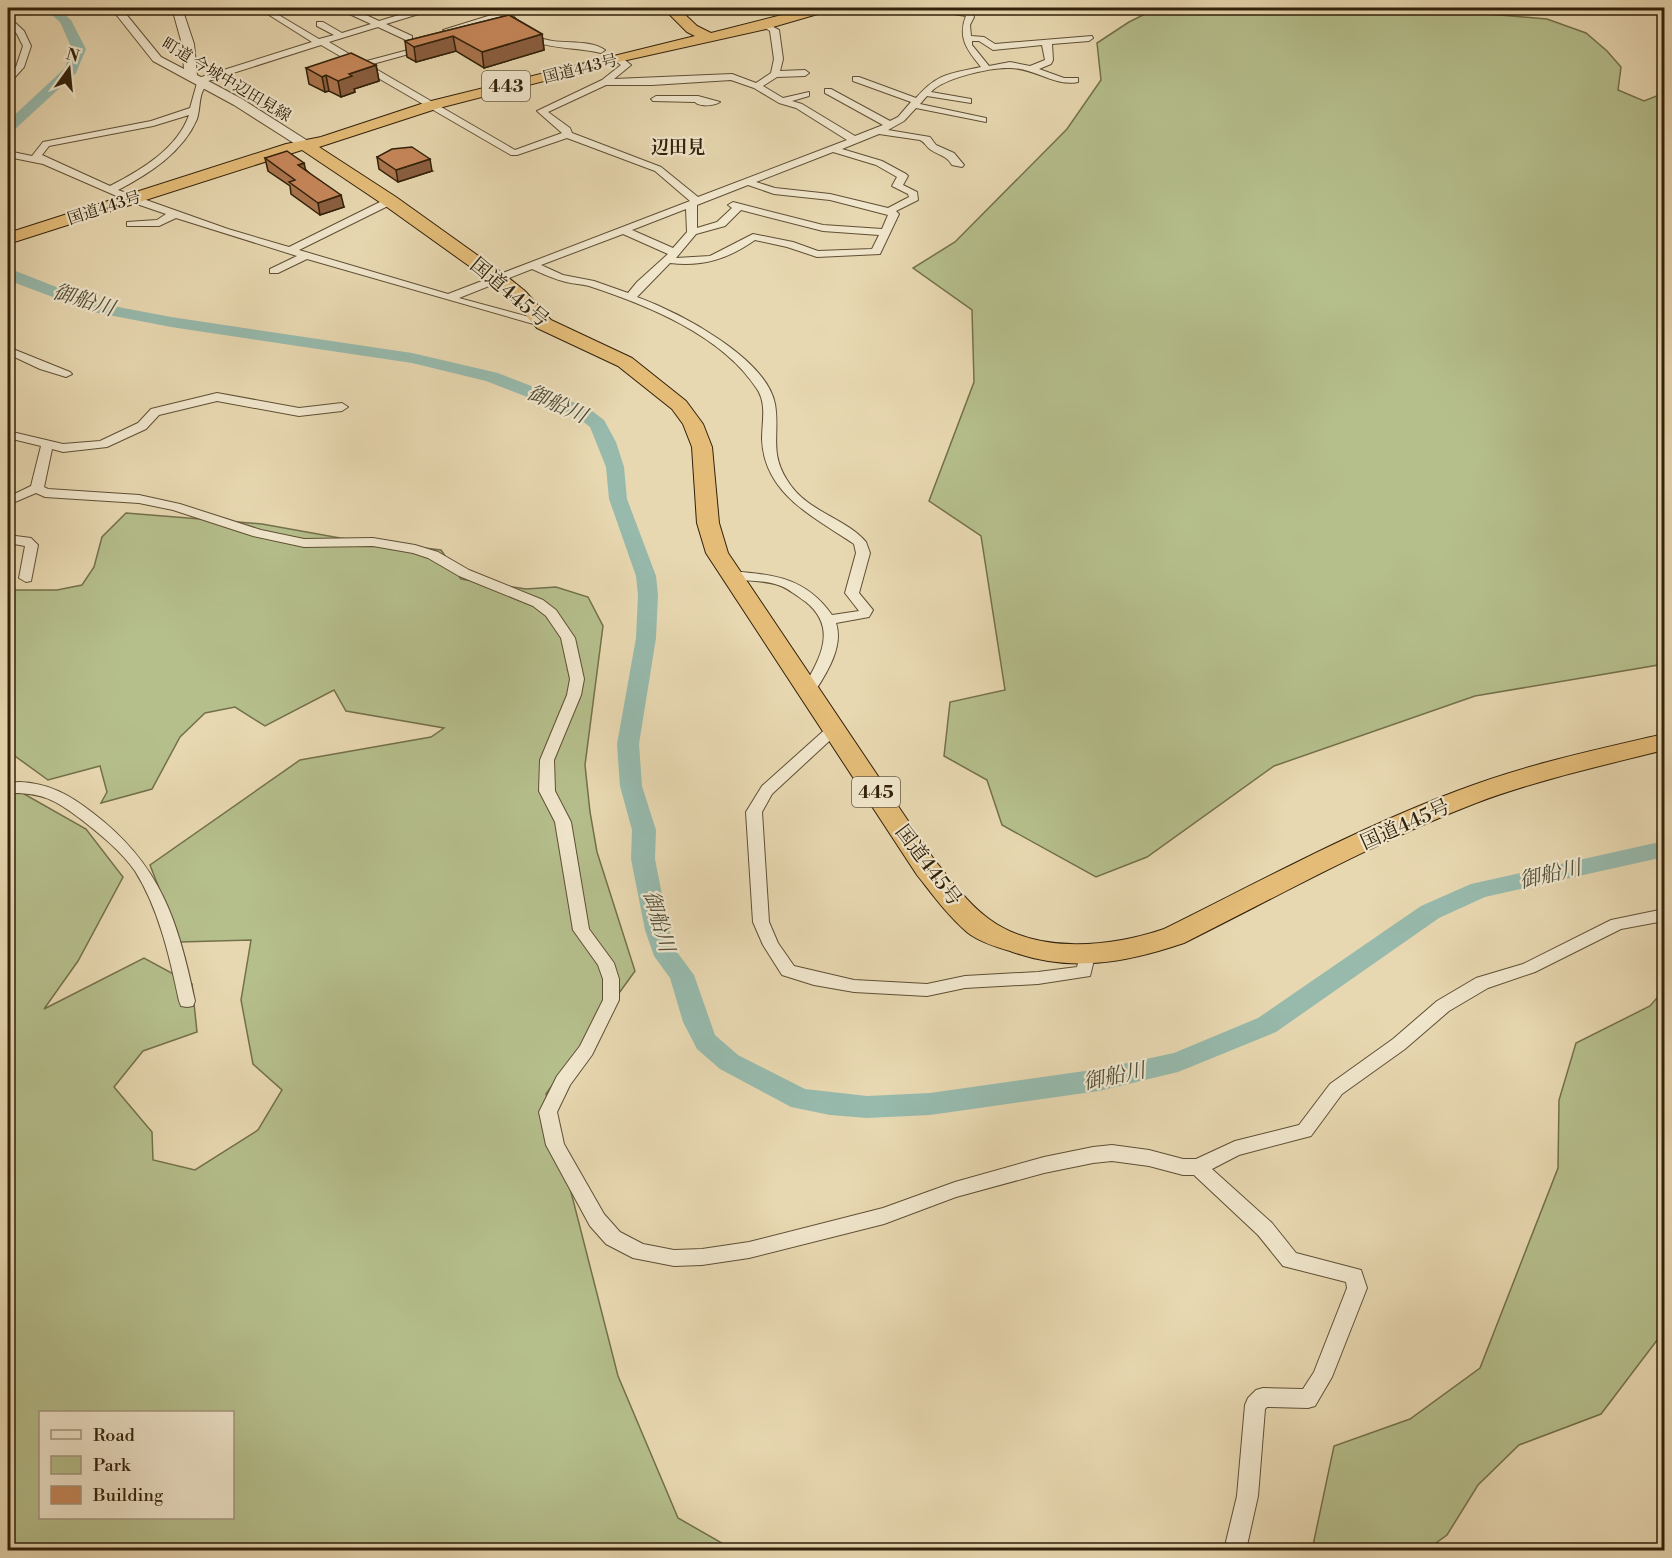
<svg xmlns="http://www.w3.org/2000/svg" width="1672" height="1558" font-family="'Libre Bodoni','Noto Serif JP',serif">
	<rect width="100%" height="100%" fill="#e8d8b1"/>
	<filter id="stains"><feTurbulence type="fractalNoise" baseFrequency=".00333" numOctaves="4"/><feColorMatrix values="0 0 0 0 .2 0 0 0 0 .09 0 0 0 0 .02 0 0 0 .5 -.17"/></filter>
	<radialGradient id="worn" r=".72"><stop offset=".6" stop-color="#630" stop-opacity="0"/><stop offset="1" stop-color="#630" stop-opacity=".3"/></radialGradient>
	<path fill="#b5bf8c" stroke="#73704b" stroke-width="1.5" fill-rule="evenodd" d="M1157,8H1417L1547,19L1586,33L1607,51L1621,67L1618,90L1644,101L1664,93V664L1475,696L1274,766L1147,857L1096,877L1002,825L987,780L944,756L950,702L1005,690L981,536L929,501L974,382L972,310L913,268L955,242L1067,129L1101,80L1097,43L1129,22Z
		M126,513L262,524L340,538L441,550L461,579L526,589L556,587L588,597L603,626L585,765L590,812L597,852L635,971L546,1094L618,1376L678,1518L734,1550H8V793L19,791L86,829L123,877L78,961L44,1009L144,958L192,984L197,1032L143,1051L114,1087L152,1132L153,1160L195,1170L258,1130L282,1090L253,1064L241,1000L251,940L180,942L150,865L300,760L431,737L444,728L346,711L334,690L265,726L235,707L205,713L180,737L152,789L101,803L107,792L100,766L48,780L8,751V590H57L82,585L94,567L102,537ZM40,1412H232V1518H40Z
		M1664,990V1331L1601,1414L1519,1445L1478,1485L1447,1535L1426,1550H1312L1334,1446L1410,1419L1480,1368L1558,1168L1559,1100L1576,1043L1650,1006Z"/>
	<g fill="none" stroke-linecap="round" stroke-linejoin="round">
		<path fill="#97baad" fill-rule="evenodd" d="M44,8H57L71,20L86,49L76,73L13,131L8,132V121L65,68L72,49L60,22Z
			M8,268L97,303L171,317L412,353L498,373L588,408L604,420L616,442L624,467L627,499L656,576L658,595L656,638L639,744L642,786L656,830L655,859L669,930L677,952L694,975L715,1035L738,1055L805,1089L867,1096L930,1093L1099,1069L1174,1053L1258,1018L1421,906L1471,884L1664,841V857L1485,897L1439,918L1276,1032L1178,1072L1099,1091L930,1115L867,1118L830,1115L791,1107L720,1069L697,1049L683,1022L670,978L654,956L645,930L631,859L632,830L620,786L617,744L636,638L638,595L636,576L609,499L606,467L590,427L576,416L486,381L412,363L171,327L93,312L10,281L8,280Z"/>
		<defs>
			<path id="minor" d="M258,8H267L319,39L334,35L317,26V22H323L342,33L371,24L345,12V8H351L379,21L422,8H433L432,10L386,24L412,36V40H406L378,27L329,42L363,62L427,45V49L369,65L515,150L562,133L537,111L602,80L621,65L614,60V56H620L631,65L614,79L732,74L756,83L771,73L774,59L770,31L760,25L764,22L779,30L783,59L780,71L805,70L809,73L805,76L777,77L763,86L783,98L809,92V96L792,101L802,104L855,136L883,125L825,93V89H831L890,121L898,117L911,102L853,81V77H859L916,98C938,73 949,74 981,67C968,51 957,38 966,16L930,10L929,8L964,11L963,8H971L974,17L970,25L971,36L984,37L995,44L1092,36L1093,38L1089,41L1052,44L1053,60L1051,64L1039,69L1064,78H1078V82C1054,87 1035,68 1010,68C992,67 943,78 931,92L971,99V103L927,96L920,104L986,118V122L916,108L904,121L888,130L930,137L936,145L954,153L964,165L962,167L952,165C946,155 940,156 931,150C926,147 925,142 920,140L879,134L842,149L882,161L906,174L908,176L903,185L917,192L918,200L896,211L899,214L880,254L817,257L787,247L755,240C728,259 703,267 670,263L637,297C678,312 766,357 775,404C780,433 769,452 787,480C806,512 846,518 866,542L870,553L859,593L873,610L869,617L836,623C844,647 826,674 814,693H804L802,690C819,660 839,629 806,602C797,596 788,588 778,585C763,580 746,581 731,579L724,575L731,571C774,575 805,577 832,615L859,611L845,593L856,553L854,544C814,517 764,494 762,439C762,422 767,404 757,389C722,335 647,305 589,286C581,284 574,284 566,282C554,279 543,274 532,269L459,298L548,322V326L544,327L307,259L278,273H270V269L297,256L176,218L159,226H127V222L157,220L166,214L128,201L43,164L8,157V151L32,156L43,142L151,121L190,108L197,83L193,81L195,79L312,42ZM972,41H979L993,50L1042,45L1045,60L1030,66L1010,62L989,66L972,45ZM321,45L511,155H517L567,138L655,171L690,201L448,294L299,250L394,203V199H386L289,247L228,229L118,190C149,174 183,152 197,119C201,107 198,92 208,84L205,82ZM731,80L754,88L779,103L796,108L847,140L698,197L661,167L572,133L570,128L548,112L606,85H652ZM189,115C177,149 141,170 110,186L42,155L49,146L153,126ZM833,152L876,165L897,177L892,186L908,194L909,197L888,208L830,194L775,188L756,182ZM748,185L774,194L830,200L888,215L882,229L823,225L733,202L728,205L732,208L717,222L697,228V205ZM686,209L687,232L673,248L632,230ZM741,210L823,231L879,235L872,249L818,251L793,242L753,234L710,256L676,258L696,234L725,226ZM623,234L668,254L637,282L628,293L594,281L563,275L541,265Z
				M497,8H505C515,16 522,29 536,36C557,47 586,37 605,50L601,53C561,44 533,54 505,17L447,33L443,30L501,12Z
				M614,8H675L676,9L672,12L620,13Z
				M8,16L24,31L31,46L24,67L8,85V77L16,67L23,46L17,34L8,24Z
				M656,96H698L720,102C714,106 699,107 695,102L653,101L651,99Z
				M8,347L70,372L72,374L66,377L40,369L8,354Z
				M217,393L299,408L342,403L348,407L342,411L299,416L217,401L159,415L146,429L107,447L63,452L52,449L44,487L48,489L139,495L180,504L261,530L304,539L373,538L415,545L438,552L469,570L543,600L556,610L575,638L584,679L581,695L554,760L555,791L571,822L589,929L614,963L619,979V1000L592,1055L570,1085L557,1112L564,1144L604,1214L620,1232L643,1244L674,1250L702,1249L749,1242L883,1208L955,1182L1044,1157L1093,1147L1112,1145L1149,1150L1183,1159H1196L1235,1141L1299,1125L1330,1084L1393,1039L1437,1001L1476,978L1523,964L1611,920L1664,909V921L1621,929L1535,972L1488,988L1449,1011L1405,1049L1342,1094L1311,1136L1239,1155L1212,1169L1272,1223L1296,1253L1361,1270L1367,1288L1332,1377L1315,1406L1308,1408L1267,1407L1265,1409L1258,1496L1246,1550H1224L1237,1496L1245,1405L1248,1398L1256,1390L1263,1388L1303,1389L1314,1372L1347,1288L1346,1282L1283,1266L1258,1235L1194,1175H1183L1149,1166L1112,1161L1093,1163L1044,1173L956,1197L884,1224L749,1258L702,1265L674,1266L633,1258L606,1244L590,1226L546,1145L539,1112L557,1076L580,1046L603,1000V979L598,965L573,930L555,822L539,791L540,760L567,695L570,679L561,638L546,616L533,606L459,576L428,558L413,553L373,546L304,547L253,536L173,510L139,503L45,497L36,493L8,505V497L31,486L41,446L8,438V431L63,444L100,441L138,423L151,409Z
				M8,535L31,538L38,545L31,581L26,582L19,578L25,546L8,543Z
				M834,724L841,729L839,732L772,794L762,812L769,922L778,943L794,966L854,980L927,984L965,976L1038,972L1077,967L1081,952L1087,950L1093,952L1095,956L1090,976L1038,984L965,988L927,996L854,992L814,985L782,975L763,945L753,922L746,812L762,786L829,726Z
				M19,782C49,783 70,795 93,813C161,865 178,921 195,1001L193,1006L187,1007L181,1006L179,1001C170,958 159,909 135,871C121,851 101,835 82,820C56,800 42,792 8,793V783Z"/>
			<path id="tertiary" d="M111,8H121L161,57L184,69L182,44L172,8H182L194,44L197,75L242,99L308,141L310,144L308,147H300L234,105L153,61Z"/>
			<path id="trunk" d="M663,8H678L697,26L711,33L809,8H830L828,11L766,29L618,62L439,108L319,147L396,197L505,275L525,291L551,320L632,358L686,401L703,424L712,447L719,523L728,553L935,861C952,881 968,904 989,919C1038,955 1111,947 1164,929C1261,881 1356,829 1457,791C1524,765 1595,750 1664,734V750C1601,766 1537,780 1476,803C1375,842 1280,895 1184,943C1125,963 1070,973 1010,951C996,947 980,942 968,933C948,916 933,895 917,875L706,553L697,523L692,447L683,424L672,409L618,366L537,328L511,299L493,283L384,205L302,150L8,244V233L286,144L321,137L427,102L695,36L687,32Z"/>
		</defs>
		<use href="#minor" stroke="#5f4f34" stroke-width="2"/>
		<use href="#tertiary" stroke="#5f4f34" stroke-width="2"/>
		<use href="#trunk" stroke="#31210a" stroke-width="2"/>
		<use href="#minor" fill="#f0e6cc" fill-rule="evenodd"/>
		<use href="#tertiary" fill="#f0e6cc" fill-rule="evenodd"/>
		<use href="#trunk" fill="#e4bc78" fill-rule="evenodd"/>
	</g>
	<path fill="#ab754e" stroke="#31210a" stroke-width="1.5" d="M509,15L542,34L544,50L484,68L456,51L416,62L407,57L405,41Z
		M376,65L379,81L354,89L355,92L341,97L329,91L325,92L309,84L306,68Z
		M377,157L432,171L398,182L379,169Z
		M265,158L306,170L344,207L320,215L291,194L290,186L268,171Z"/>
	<path fill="#8b5f40" stroke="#31210a" stroke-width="1.5" d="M542,34L544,50L484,68L482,52Z
		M453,36L456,51L416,62L414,47Z
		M376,65L379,81L354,89L355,92L341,97L338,81L349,74Z
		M326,75L329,91L325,92L322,77Z
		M430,159L432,171L398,182L396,170Z
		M304,163L307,176L298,165Z
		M341,195L344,207L320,215L318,203Z"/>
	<path fill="#c7885b" stroke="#31210a" stroke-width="1.5" d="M509,15L542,34L482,52L453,36L414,47L405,41Z
		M351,53L376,65L349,74L352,76L338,81L326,75L322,77L306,68Z
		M412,147L430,159L396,170L377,157L392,149Z
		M287,151L304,163L298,165L341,195L318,203L289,182L295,180L265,158Z"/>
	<g text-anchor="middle" stroke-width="4.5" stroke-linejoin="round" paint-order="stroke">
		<g font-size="16" fill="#31210a" stroke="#f0e6cc">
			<text transform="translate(580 68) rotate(-14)" y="6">国道443号</text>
			<text transform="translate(227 79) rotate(31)" y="6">町道 今城中辺田見線</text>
			<text transform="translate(104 207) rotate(-18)" y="6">国道443号</text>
		</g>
		<g fill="#f0e6cc" stroke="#6a5c44" stroke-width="1.5">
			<rect x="482" y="71" width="48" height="30" rx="4.5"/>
			<rect x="852" y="777" width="48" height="30" rx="4.5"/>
		</g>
		<g font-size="18" font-weight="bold" fill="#31210a">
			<text x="506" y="92">443</text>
			<text x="876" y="798">445</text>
		</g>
		<g font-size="18" font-weight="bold" fill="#31210a" stroke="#f0e6cc">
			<text x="678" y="153">辺田見</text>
		</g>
		<g font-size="20" fill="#31210a" stroke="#f0e6cc">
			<text transform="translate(510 292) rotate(40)" y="7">国道445号</text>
			<text transform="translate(1405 824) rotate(-24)" y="7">国道445号</text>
			<text transform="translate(929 865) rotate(53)" y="7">国道445号</text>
		</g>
		<g font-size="21" font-style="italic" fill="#504f3b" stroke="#f0e6cc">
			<text transform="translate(84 300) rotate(17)" y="7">御船川</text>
			<text transform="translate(557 404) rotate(24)" y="7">御船川</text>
			<text transform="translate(1550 874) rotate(-13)" y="7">御船川</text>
			<text transform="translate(659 921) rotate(74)" y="7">御船川</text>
			<text transform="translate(1114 1076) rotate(-12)" y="7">御船川</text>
		</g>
	</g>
	<rect width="1672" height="1558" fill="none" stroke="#e8d8b1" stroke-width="30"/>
	<rect x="9" y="9" width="1654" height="1540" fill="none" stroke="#31210a" stroke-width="3"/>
	<rect x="15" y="15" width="1642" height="1528" fill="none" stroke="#31210a" stroke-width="1.5"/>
	<rect x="39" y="1411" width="195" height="108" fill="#f0e6cc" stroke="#a4977e" stroke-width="1.5"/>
	<rect x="51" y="1430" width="30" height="9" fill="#f0e6cc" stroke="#a4977e" stroke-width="1.5"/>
	<text x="93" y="1441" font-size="18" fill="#31210a">Road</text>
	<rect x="51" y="1456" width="30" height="18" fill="#b5bf8c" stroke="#a4977e" stroke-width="1.5"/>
	<text x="93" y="1471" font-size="18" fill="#31210a">Park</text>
	<rect x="51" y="1486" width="30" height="18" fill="#c7885b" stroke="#a4977e" stroke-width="1.5"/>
	<text x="93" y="1501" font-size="18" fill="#31210a">Building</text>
	<g transform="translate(69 69) rotate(15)" stroke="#f0e6cc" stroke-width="4.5" paint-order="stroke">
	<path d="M0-4.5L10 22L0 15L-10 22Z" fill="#31210a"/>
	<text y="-9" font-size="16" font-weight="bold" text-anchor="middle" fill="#31210a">N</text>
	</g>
	<rect width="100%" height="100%" filter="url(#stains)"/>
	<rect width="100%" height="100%" fill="url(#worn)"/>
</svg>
